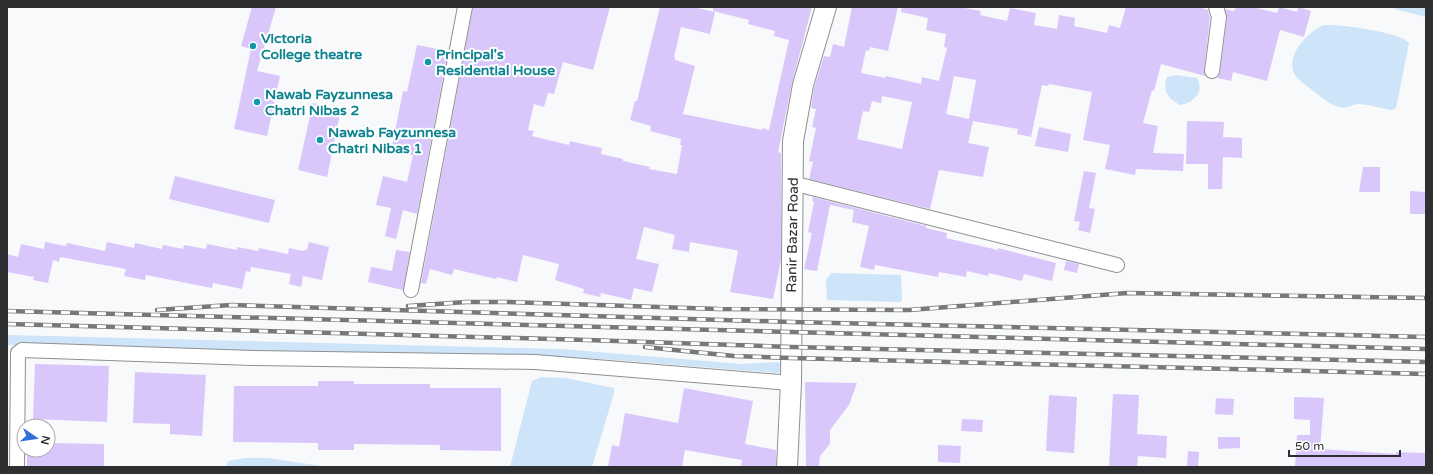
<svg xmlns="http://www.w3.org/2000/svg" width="1433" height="474" font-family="'Varela Round',sans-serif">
	<rect width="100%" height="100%" fill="#f7f9fb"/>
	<path fill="#cee4f9" d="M1393,7H1426V17L1395,9Z
		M1324,25C1339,24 1401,32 1409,43L1396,108L1391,110C1381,108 1367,104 1357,104C1351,105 1347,109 1340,107C1330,105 1324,99 1316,93C1309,87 1298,81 1294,73C1286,54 1309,31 1324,25Z
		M1176,75L1197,78C1205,92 1193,103 1180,105C1168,99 1162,91 1167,77Z
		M831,273L901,275L902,299L901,302L827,300L826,280Z
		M7,335L562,349L742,364L778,362L781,364V372L777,373L603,359L7,345Z
		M541,377L565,378L614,388V393L592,467H510L532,381Z
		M245,458H268L328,467H226L228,461Z"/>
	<path fill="#d9c7fc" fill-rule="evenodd" d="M252,7H276L257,71L280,76L267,136L234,129L251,49L241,46Z
		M473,7H610L593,70L563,62L554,94L548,93L544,107L534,104L528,130L534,131L532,136L569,145L570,141L592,146L602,148L601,154L623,159V161L650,167L649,169L677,174L682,145H680L681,139L650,131L651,126L630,120L635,101H637L660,7H693L715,12L710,34L681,27L674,57H675V60L695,66L683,114L762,130V128L769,130L789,40L774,36L775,31L748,24L749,20L713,11V7H812L792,83L778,152L781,153V260L773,299L730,292L738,251L735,250L690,242L689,252L672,249L675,235L644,227L636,259L659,264L652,292L634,288L631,300L601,293L600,297L583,293L584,289L555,280L559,264L523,255L517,282L497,277L496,279L454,269L452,275L430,269L426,284L421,283Z
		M852,7H898L888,51L870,47L869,51L866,50L861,73L885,78L886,76L921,84L922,77L939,81L947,48L944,47L946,34L926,30L928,18L901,12L902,7H959L981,11L980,15L1007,21L1010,8L1036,13L1034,25L1057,29L1059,15L1075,18L1074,26L1107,33L1109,25L1120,28L1126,7H1199L1208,10L1210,18L1204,70L1205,76L1161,64L1154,91L1152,90L1143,123L1158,126L1153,153L1184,154L1183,171L1136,169L1135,175L1105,169L1110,145L1083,140L1092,92L1049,84L1048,86L1042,85L1031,137L1017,134L1018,129L973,121L968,143L989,147L983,177L939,170L930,209L809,179L813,162L809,161L816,128L812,127L816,109L811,108L814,88L824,56L830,57L833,44L844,47ZM954,76L976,80L969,119L946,114ZM882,96L912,102L902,149L857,139L863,111L869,112L872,101L881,103Z
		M1236,7H1252L1277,13L1279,7L1297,12L1298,7L1311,11L1304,37L1280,30L1267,81L1233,72L1231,81L1217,78L1220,72L1227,18L1225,9L1233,11L1235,10Z
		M417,45L448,51L417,214L403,210L396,239L385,236L391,208L376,205L383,176L407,182L413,155L391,151L403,91L407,92Z
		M313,103L341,109L327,177L298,170Z
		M1187,121L1224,122L1223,137L1242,138V158L1223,157L1222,189H1208V164H1186Z
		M1039,127L1071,134L1068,152L1035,146Z
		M1363,167H1380V192H1359Z
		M1084,171L1096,173L1089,208L1095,209L1090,233L1078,230L1080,222L1074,221Z
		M175,176L275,200L269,223L169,199Z
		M1410,191L1426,192V214H1410Z
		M813,197L926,226V228L947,233L946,238L998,250V248L1056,263L1052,281L1024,274L1022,281L989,273L988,276L967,271L966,277L939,272L938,277L875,265L874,270L860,267L869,226L852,222L854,210L830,205L817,271L804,269L812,233L808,232L814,202L812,201Z
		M45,242L66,246L67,243L105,251L107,242L134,248L135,243L162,249L163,245L183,249L184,245L206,249L207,244L237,250V247L258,251L259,248L288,254L289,248L303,251L304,250H307L309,242L329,247L322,280L303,276L301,287L289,284L291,274L263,269L251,267L250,272L246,271L242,289L213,283L212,288L146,275L145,280L124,276L126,269L60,257L59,262L53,260L48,283L33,280L34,277L7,272V254L18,257L21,244L44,249Z
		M396,250L410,252L403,290L368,282L371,267L392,271Z
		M1066,261L1079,264L1077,273L1064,270Z
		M35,364L109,366L107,422L33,419Z
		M135,372L206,375L202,436L170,434V424L133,423Z
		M318,381H354V384H430V388H501V451L440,450V445L354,444V450H318V443L233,442L234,386H318Z
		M805,382L857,383L849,405L830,430V444L820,456L819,467H806Z
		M684,388L753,401L745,444L776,450V467H741L742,460L685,450L682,467H608L612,445L619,447L625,413L678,423Z
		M1113,394L1139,395L1137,434L1167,436L1166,458L1138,456L1137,467H1109Z
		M1049,395L1077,397L1074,453L1046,451Z
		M1294,397L1324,398L1320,449L1396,454V452L1426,453V467H1295L1297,435H1310V420L1294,419Z
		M1216,398L1234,399L1233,415L1215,414Z
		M962,419L983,420L982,432L961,431Z
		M1218,437H1240V448L1218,449Z
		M48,443L104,444V467H27V450H48Z
		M938,445L961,446L960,463L938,462Z
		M1188,451L1199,452L1198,467H1187Z"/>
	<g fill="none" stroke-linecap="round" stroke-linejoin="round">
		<defs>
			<path id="minor" d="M1212,71L1219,17L1216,7
				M792,183L1117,265
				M411,290L465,7
				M17,467L18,353L22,350L253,358L535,362L791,383"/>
			<path id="secondary" d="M787,467L791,383L793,141L803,85L826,7"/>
		</defs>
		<use href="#minor" stroke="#8f9092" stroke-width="16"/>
		<use href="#secondary" stroke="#8f9092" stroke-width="22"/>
		<use href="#minor" stroke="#fff" stroke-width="14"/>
		<use href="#secondary" stroke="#fff" stroke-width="20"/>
		<defs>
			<path id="rail" d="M408,306L466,302H507L718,309L909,310L1127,293L1426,298
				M157,310L231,305L791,322L1426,337
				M7,311L1426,349
				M7,324L587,340L791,347L1426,362
				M645,347L734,356L791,358L1426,374"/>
		</defs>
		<use href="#rail" stroke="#767879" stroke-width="4.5"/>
		<use href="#rail" stroke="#fff" stroke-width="3" stroke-dasharray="9" stroke-linecap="butt"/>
	</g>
	<g fill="#0f9aa8" stroke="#fff" stroke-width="1.5">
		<circle cx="253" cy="46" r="4"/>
		<circle cx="428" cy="62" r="4"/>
		<circle cx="257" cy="102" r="4"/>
		<circle cx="320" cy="140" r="4"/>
	</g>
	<g text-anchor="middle" stroke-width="4" stroke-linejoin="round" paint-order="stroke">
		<g font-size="14" font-weight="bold" fill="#0d838f" stroke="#fff" text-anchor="start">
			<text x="261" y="43">Victoria<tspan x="261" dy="16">College theatre</tspan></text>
			<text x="436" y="59">Principal's<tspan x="436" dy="16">Residential House</tspan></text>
			<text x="265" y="99">Nawab Fayzunnesa<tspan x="265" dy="16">Chatri Nibas 2</tspan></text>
			<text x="328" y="137">Nawab Fayzunnesa<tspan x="328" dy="16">Chatri Nibas 1</tspan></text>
		</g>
		<g font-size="14" fill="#2e2f30" stroke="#fff">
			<text transform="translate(792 235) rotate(-89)" y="5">Ranir Bazar Road</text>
		</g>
	</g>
	<rect width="1433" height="474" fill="none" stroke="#2e2f30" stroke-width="16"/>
	<g transform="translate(36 438) rotate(103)"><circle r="19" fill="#ffffff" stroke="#abacac"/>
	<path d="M0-3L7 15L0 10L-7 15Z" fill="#326edc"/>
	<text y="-6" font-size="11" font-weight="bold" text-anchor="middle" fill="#2e2f30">N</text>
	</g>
	<path d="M1289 450v6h111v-6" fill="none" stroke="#2e2f30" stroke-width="2"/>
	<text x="1295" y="450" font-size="12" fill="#2e2f30" stroke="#ffffff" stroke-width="3" paint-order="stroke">50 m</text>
</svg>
